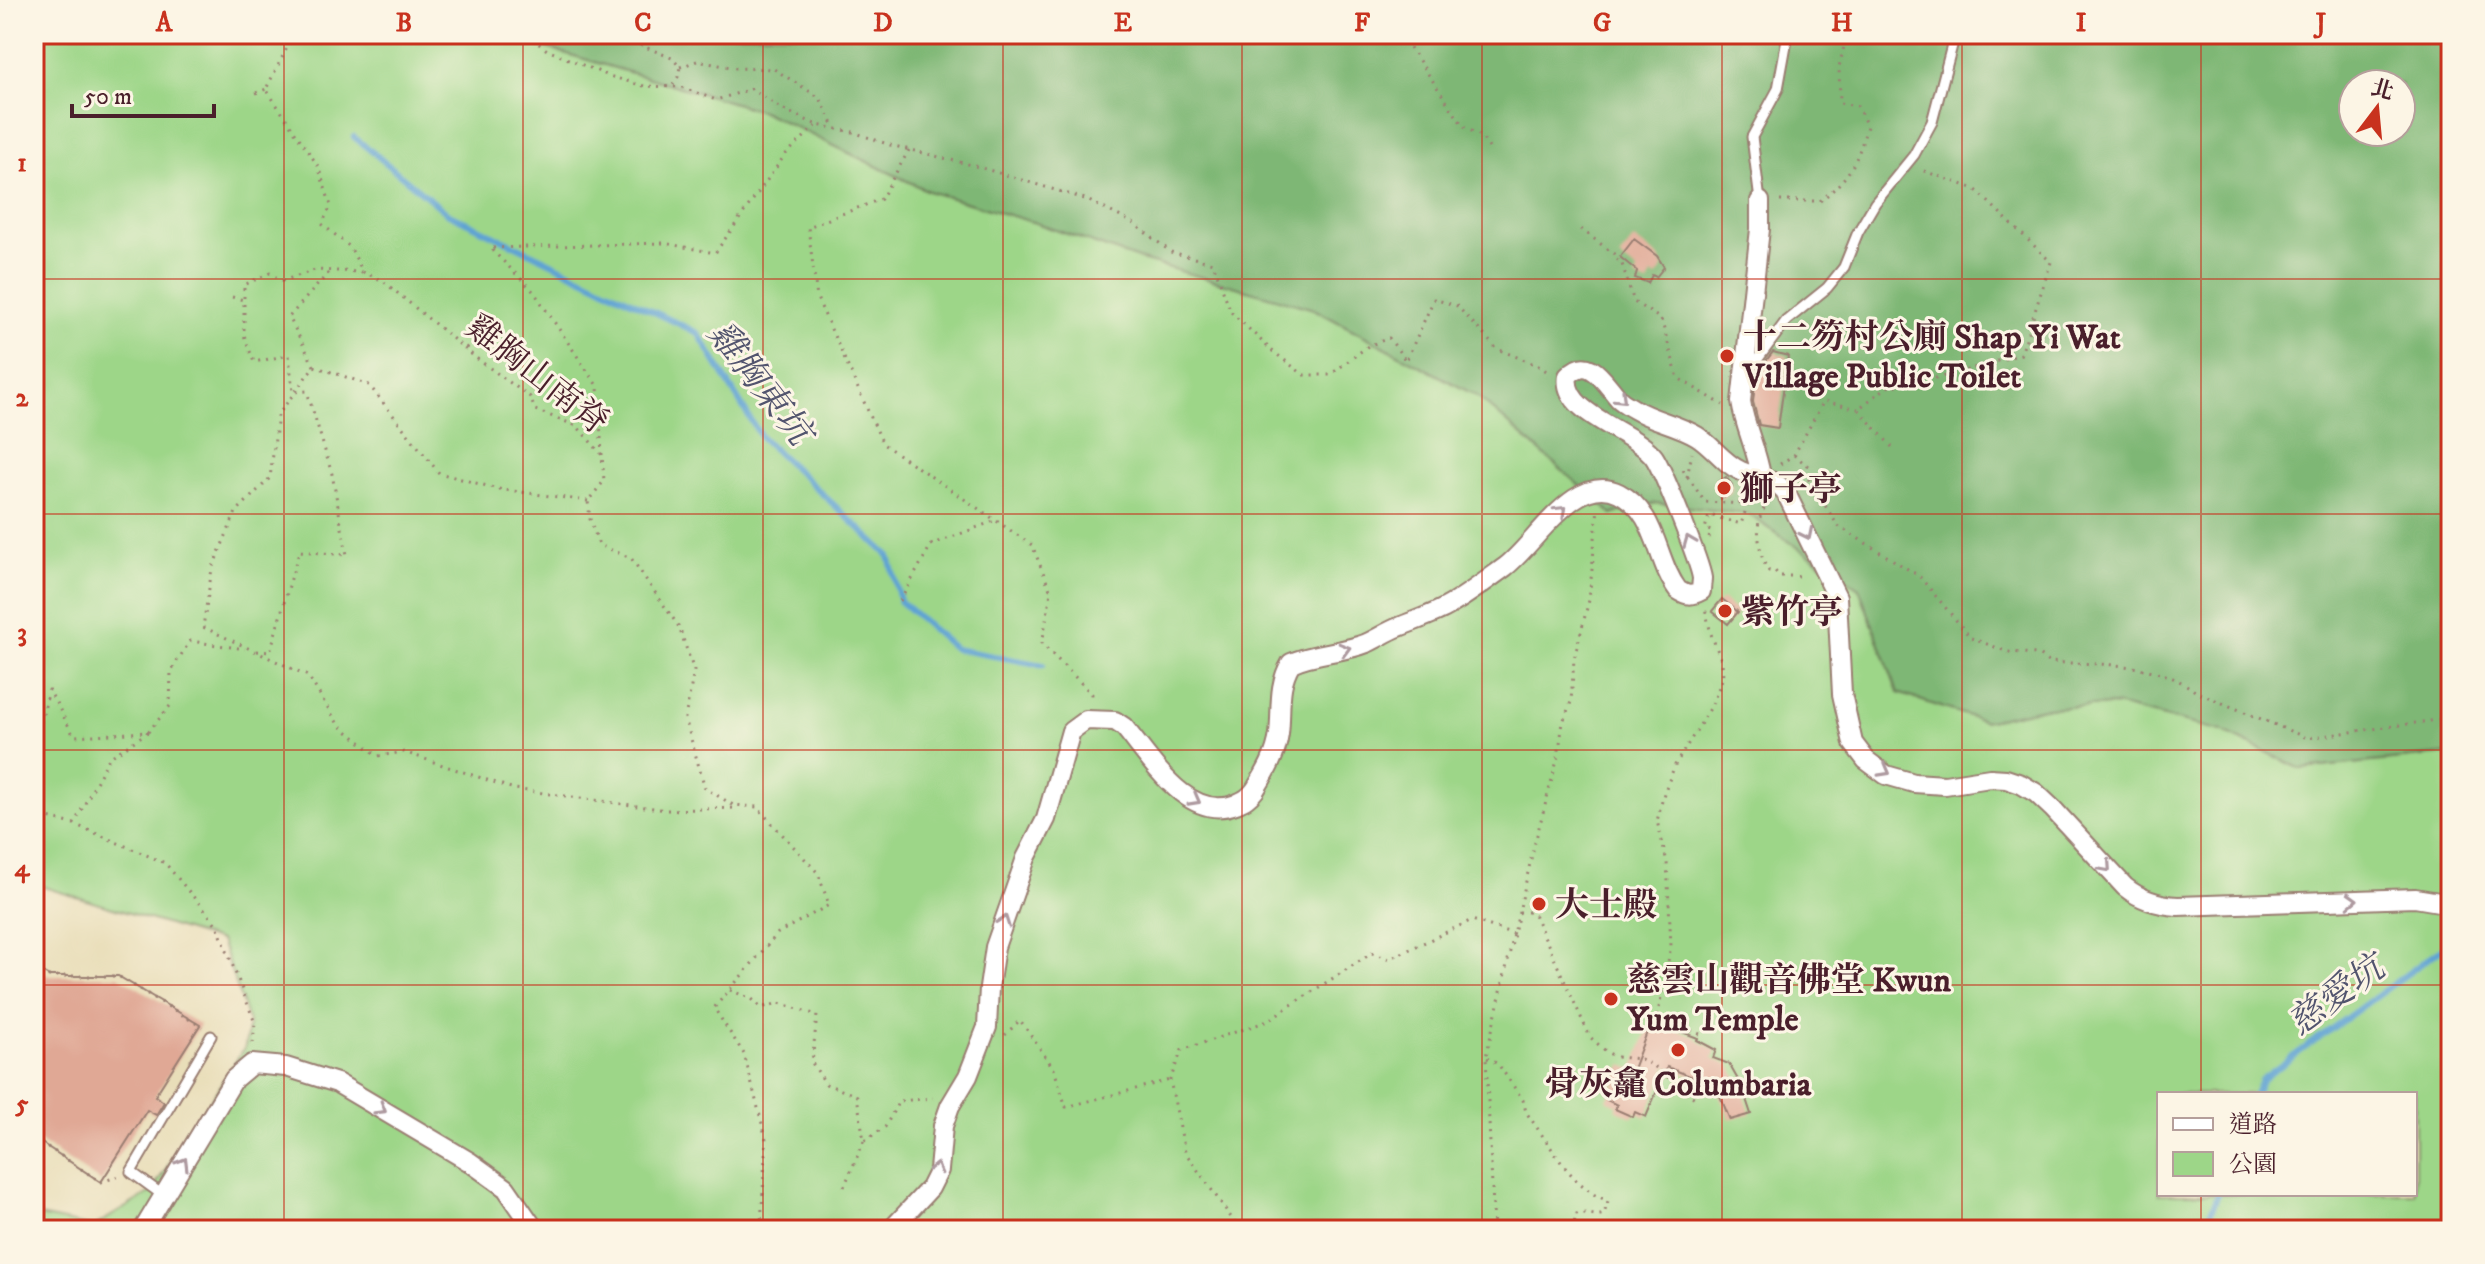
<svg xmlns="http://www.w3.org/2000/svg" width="2485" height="1264" font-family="'IM FELL DW Pica','Noto Serif TC',serif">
	<rect width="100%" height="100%" fill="#fcf5e5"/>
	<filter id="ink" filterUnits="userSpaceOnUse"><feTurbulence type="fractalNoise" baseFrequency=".0125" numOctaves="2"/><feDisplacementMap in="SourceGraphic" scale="16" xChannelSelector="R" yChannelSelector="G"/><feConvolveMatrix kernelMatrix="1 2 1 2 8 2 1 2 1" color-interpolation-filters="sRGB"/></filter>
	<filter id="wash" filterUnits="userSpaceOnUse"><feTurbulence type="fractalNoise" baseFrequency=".006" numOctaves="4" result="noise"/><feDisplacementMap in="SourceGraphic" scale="32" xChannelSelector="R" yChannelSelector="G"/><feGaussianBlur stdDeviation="1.8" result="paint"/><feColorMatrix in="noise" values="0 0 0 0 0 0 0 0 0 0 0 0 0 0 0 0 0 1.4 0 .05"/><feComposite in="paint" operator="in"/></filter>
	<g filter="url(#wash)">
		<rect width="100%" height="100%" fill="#e9deb9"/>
		<path fill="#9dd688" stroke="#747a5a" stroke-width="2" fill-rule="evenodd" d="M34,34H499L762,111L928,191L1036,223L1138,259L1314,309L1477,396L1612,514L1656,503L1748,514L1859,588L1898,693L1984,721L2043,708L2116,705L2222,731L2301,769L2451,754V1230H1339L1328,1225L1276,1230H34V1215L93,1227L151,1192L245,1047L249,1023L221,941L34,884ZM2159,1094H2415V1194H2159Z"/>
		<path fill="#7eb774" stroke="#646b50" stroke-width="2" fill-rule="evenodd" d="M499,34H2451V754L2301,769L2222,731L2116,705L2043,708L1984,721L1898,693L1859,588L1748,514L1656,503L1612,514L1477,396L1314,309L1138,259L1036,223L928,191L762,111ZM2353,84H2401V132H2353Z"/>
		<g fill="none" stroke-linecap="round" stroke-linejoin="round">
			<path stroke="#5ea3d3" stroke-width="6" d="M354,137L447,213L698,333L761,437L889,556L900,601L955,649L1043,665
				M2255,1094L2261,1080L2451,942
				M2204,1230L2218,1194"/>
		</g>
		<g id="blocks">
			<path fill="#e0a895" d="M1634,239L1657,256L1664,267L1656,277L1652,275L1648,283L1635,278L1637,271L1620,257Z
				M1773,352L1788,356L1778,428L1759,425L1753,402L1756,374Z
				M1726,477L1732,485L1731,492L1721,499L1716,488L1717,483Z
				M1722,599L1738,612L1728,624L1712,611Z
				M34,968L49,976H118L200,1025L155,1096L164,1102L156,1115L147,1110L101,1182L34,1138Z
				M1649,1027L1667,1031L1669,1027L1698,1038L1697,1040L1716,1050L1713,1058L1729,1064L1742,1087L1751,1114L1730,1120L1716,1086L1667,1067L1646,1117L1635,1112L1633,1117L1615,1109L1617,1105L1607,1100L1622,1065L1633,1069Z"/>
		</g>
	</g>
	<g filter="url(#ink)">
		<use href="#blocks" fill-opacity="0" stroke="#9a7e72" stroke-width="2"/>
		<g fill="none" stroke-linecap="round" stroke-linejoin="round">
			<defs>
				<path id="service" d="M1760,201L1752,137L1778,89L1788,34
					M1749,371L1786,321L1827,288L1844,267L1858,232L1875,203L1914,155L1932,122L1955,34
					M164,1196L131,1172L211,1036"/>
				<path id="minor" d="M1760,201V229L1741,402C1745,428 1757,450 1761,476
					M143,1230L234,1079L252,1064L286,1067L337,1083L470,1162L506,1188L535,1230
					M891,1230L930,1188L939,1170L943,1126L950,1106L968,1076L987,1027L989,988L995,947L1026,858L1046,819L1071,731L1086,720L1115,721L1124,727C1151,759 1188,823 1236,804C1245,800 1249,798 1255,790C1266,772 1276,756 1279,734C1282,709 1277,686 1291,663C1315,652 1342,653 1367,643C1378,638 1388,631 1399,627C1416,620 1435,614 1450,605C1469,594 1487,580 1505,567C1536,544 1575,471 1619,493C1658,513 1655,560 1678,590C1687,596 1692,596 1701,591C1701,586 1702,582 1702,578C1700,563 1663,470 1654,457C1635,431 1561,414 1568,376C1590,352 1605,384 1619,399C1623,403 1629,406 1634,409C1654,421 1677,424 1697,436C1713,446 1723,463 1741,471C1757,478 1772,477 1785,491L1837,597L1842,694L1853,743L1866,760L1886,775L1914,783L1945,785L1990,778L2006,779L2021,784L2036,793L2053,809L2125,887C2141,900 2158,905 2178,906L2415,898L2451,904"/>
			</defs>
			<use href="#service" stroke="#9a7e72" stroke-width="13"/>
			<use href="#minor" stroke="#9a7e72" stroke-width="22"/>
			<path stroke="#9a7e72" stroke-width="3" stroke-dasharray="2 6" stroke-linecap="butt" d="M289,34L290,42L266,89L318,166L331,206L322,224L350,247L363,272L383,281L476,358L530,397L535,410L577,426L602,455L604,481L588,501L590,519L599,545L631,558L679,627L694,671L685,718L705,788L733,805L757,807L818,873L829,905L778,933L714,1008L744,1054L766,1139L761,1225L756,1230
				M526,34L547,50L609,76L644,86L681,87L716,100L751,89L782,109L817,125L853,132L890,145L972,165L1085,199L1133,223L1171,252L1213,263L1231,312L1271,350L1304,375H1330L1368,346L1389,338L1406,361L1434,299L1457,306L1497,349L1537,365L1551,374
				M602,34L616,35L672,58L680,67L678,77L671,87
				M1401,34L1464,127L1481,136L1489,148
				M680,67L697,61L736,68L774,69L820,98L835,128
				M256,93L266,89
				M909,150L881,199L808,227L817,298L883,444L1032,545L1051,592L1042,644L1092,694L1091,701
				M1780,201H1820C1850,177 1857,163 1867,126L1857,106L1840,103L1839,67L1847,34
				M1581,229L1614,254V258L1622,264L1634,302L1661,319L1678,378L1723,405
				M232,297L244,300
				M466,348L494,320
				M314,366L289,317L330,271
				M1892,447L1858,409L1887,387L1946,376L2021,354L2051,262L1975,189L1921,170
				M602,455L598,387L534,292L490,248L664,243L715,253L785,155L817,125
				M1794,455L1807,465L1804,472L1838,526L1919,576L1971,638L2008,652L2037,654L2048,662C2096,665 2157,660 2196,692L2307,738L2451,718
				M1780,464L1794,455L1824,401L1858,409
				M1683,470L1705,502L1746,504
				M1687,477L1692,453
				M588,501L498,489L439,473L369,385L314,366L278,415L270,478L236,512L212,569L203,627L308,676L338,724L378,756L404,752L514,789L667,810L737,808
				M1767,501C1765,507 1761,514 1759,520C1757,533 1760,561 1769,571H1775L1779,576H1799L1803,572
				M1709,538L1711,531L1705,529L1709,515L1741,524L1751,495
				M900,601L931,545L994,521
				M257,651L270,652L299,551L347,555L332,474L307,391L293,392L289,355L254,362L244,335V285L270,273L282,281L315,270L362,272
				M148,732L170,706L171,671L190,641L245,649
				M34,815L74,824L165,863L217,925L255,1023L253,1044
				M45,817L35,746L49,690L74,736L148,732L109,758L74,824
				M1519,912H1530L1535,916L1590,1037L1608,1053L1617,1057L1641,1059L1662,1071L1677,1087L1695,1098
				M34,968L49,976H118L202,1027
				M730,990L752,999L761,1008L779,1003L817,1015L812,1063L826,1084L857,1096L864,1141L885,1127L899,1101L933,1098
				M1700,1034L1657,1018L1671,946L1667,862L1657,821L1664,793L1675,765L1711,707L1723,677L1722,662L1711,634L1705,608
				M1005,1035L1020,1020L1054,1069L1066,1107L1170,1080
				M1487,1058L1498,1064L1523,1100L1526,1112L1563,1165L1577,1181L1595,1195L1608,1201L1604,1214C1593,1218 1583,1209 1575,1215L1574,1230
				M34,1138L101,1182L120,1176
				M844,1187L864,1141
				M1240,1230L1185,1152L1170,1080L1182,1050L1265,1022L1372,953L1389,959L1472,920L1514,934
				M1494,1230L1486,1057L1534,846L1558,757L1563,722L1571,702L1574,659L1589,600L1598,508"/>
			<use href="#service" stroke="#fff" stroke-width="9"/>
			<use href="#minor" stroke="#fff" stroke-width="18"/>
		</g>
		<defs><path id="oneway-chevron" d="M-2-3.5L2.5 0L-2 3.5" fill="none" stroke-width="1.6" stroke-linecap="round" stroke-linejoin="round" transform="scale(2)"/></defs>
		<g stroke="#ae9aa0">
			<use href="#oneway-chevron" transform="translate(1621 398) rotate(44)"/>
			<use href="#oneway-chevron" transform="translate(1561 511) rotate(-44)"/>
			<use href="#oneway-chevron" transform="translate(1807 534) rotate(64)"/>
			<use href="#oneway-chevron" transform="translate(1689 541) rotate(-112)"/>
			<use href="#oneway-chevron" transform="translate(1345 649) rotate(-16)"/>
			<use href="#oneway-chevron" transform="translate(1885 771) rotate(29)"/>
			<use href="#oneway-chevron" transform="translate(1195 800) rotate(29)"/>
			<use href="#oneway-chevron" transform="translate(2106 867) rotate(48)"/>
			<use href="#oneway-chevron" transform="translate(2352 900) rotate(-2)"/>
			<use href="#oneway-chevron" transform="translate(1004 921) rotate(-70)"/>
			<use href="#oneway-chevron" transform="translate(381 1109) rotate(31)"/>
			<use href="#oneway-chevron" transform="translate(183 1163) rotate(-59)"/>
			<use href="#oneway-chevron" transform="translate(936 1168) rotate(-76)"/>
		</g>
	</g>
	<path fill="none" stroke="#c8321e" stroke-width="2" stroke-opacity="0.55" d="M284,34V1230M523,34V1230M763,34V1230M1003,34V1230M1242,34V1230M1482,34V1230M1722,34V1230M1962,34V1230M2201,34V1094M34,279H2451M34,514H2451M34,750H2451M34,985H2451M2201,1194V1230"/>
	<g fill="#c8321e" stroke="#fcf5e5" stroke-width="3">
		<circle cx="1727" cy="356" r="8"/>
		<circle cx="1724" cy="488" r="8"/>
		<circle cx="1725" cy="611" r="8"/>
		<circle cx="1539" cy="904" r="8"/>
		<circle cx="1611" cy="999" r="8"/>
		<circle cx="1678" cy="1050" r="8"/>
	</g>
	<g text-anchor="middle" stroke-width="6" stroke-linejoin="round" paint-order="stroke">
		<g font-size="34" font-weight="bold" fill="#4a1f2b" stroke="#fcf5e5" text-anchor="start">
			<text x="1743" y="348">十二笏村公廁 Shap Yi Wat<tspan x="1743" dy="39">Village Public Toilet</tspan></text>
			<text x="1740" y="500">獅子亭</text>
			<text x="1741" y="623">紫竹亭</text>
			<text x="1555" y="916">大士殿</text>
			<text x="1627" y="991">慈雲山觀音佛堂 Kwun<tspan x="1627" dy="39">Yum Temple</tspan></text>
			<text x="1678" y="1095" text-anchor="middle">骨灰龕 Columbaria</text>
		</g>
		<g font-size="34" fill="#4a1f2b" stroke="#fcf5e5">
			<text transform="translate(538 374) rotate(38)" y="12">雞胸山南脊</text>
		</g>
		<g font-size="36" font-style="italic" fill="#52546e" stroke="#fcf5e5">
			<text transform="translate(761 382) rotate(52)" y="13">雞胸東坑</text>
			<text transform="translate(2335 994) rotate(-36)" y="13">慈愛坑</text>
		</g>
	</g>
	<rect width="2485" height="1264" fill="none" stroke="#fcf5e5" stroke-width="88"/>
	<rect x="2157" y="1092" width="260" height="104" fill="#fcf5e5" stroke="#b59f9b" stroke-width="2"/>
	<rect x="2173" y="1118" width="40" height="12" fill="#ffffff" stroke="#b59f9b" stroke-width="2"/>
	<text x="2229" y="1132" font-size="24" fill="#4a1f2b">道路</text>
	<rect x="2173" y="1152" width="40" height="24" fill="#9dd688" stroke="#b59f9b" stroke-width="2"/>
	<text x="2229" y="1172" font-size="24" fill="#4a1f2b">公園</text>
	<g transform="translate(2377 108) rotate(16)"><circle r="38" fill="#fcf5e5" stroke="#b59f9b" stroke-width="2"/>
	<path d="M0-6L14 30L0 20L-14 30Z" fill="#c8321e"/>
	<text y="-12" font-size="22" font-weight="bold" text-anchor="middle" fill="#4a1f2b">北</text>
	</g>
	<path d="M72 104v12h142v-12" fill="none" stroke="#4a1f2b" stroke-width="4"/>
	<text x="84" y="104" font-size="24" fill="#4a1f2b" stroke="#fcf5e5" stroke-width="6" paint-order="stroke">50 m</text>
	<rect x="44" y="44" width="2397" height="1176" fill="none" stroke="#c8321e" stroke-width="3"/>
	<g font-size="26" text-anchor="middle" font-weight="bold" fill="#c8321e">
		<text x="164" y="31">A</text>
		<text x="404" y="31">B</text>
		<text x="643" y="31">C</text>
		<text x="883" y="31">D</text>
		<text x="1123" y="31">E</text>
		<text x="1362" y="31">F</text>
		<text x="1602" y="31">G</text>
		<text x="1842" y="31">H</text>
		<text x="2081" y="31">I</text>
		<text x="2321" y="31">J</text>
		<text x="22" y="171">1</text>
		<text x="22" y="406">2</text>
		<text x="22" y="641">3</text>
		<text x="22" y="876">4</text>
		<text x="22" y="1112">5</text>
	</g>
</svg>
